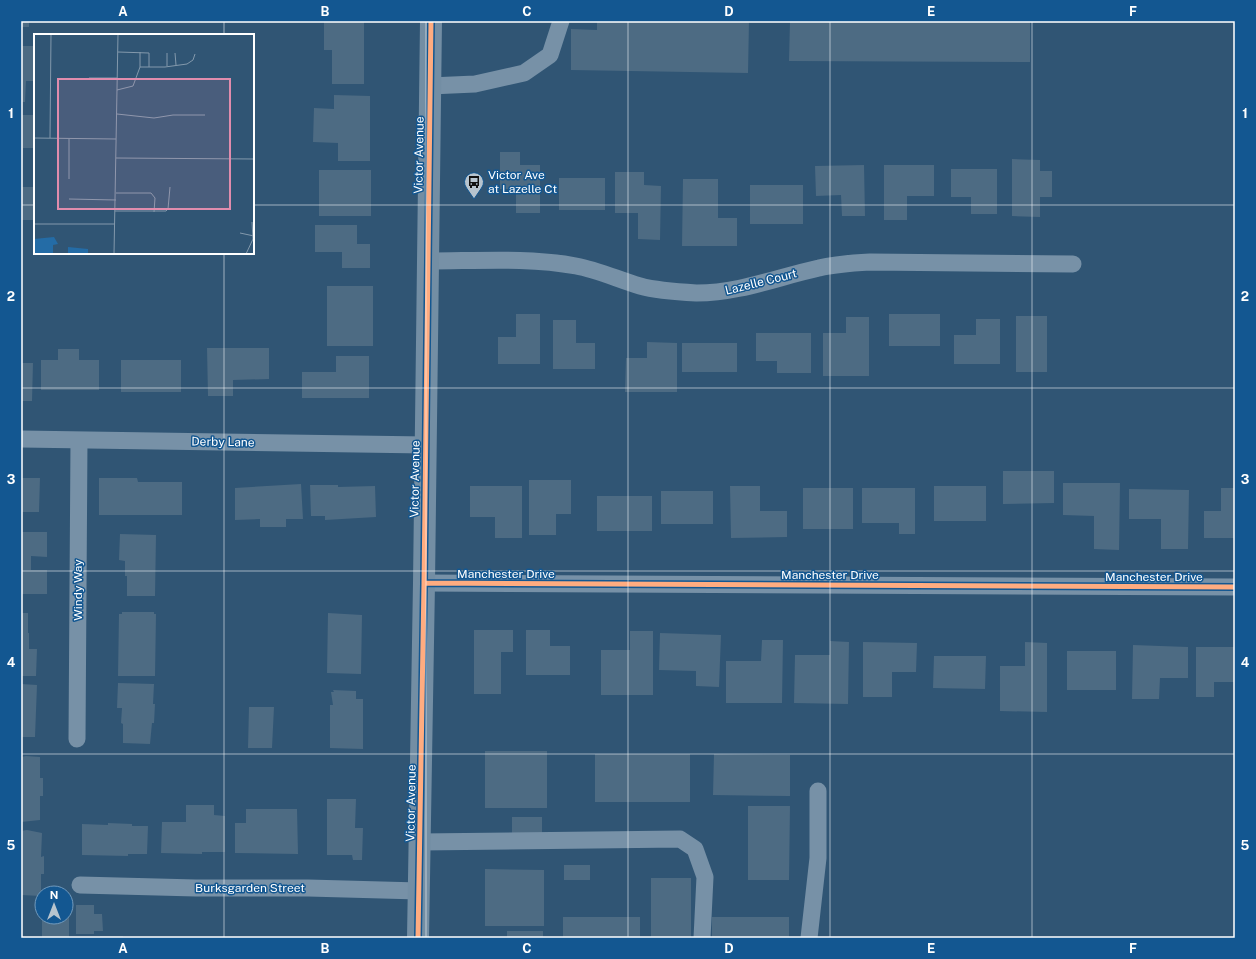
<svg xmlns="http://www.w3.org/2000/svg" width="1256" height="959" font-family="'Public Sans',sans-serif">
	<rect width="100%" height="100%" fill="#305574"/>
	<path fill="#4d6b83" d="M21,21H29V27H21Z
		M324,21H364V84H332V50H324Z
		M597,21H749L748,73L571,70V29L597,30Z
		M790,21H1030V62L789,61Z
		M21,46H35V81H26L25,102H21Z
		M334,95L370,96V161H338V143L313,142L314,108L334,109Z
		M21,115H35V148H23L22,170H21Z
		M500,152H520V165H540V213H516V189H500Z
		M1012,159L1040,160V171H1052V197H1040V217L1012,216Z
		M864,165L865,216H842L841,195L816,196L815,166Z
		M884,165H934V196H907V220H884Z
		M951,169H997V214H971V197H951Z
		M319,170H371V216H319Z
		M615,172H644V185L661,186L660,240L638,239V213H615Z
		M559,178H605V210H559Z
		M683,179H718V218H737V246H682Z
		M750,185H803V224H750Z
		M21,187H35V220H21Z
		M315,225H357V244H370V268H342V252H315Z
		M327,286H373V346H327Z
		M516,314H540V364H498V337H516Z
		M889,314H940V346H889Z
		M1016,316H1047V372H1016Z
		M846,317H869V376H823V333H846Z
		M976,319H1000V364H954V335H976Z
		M553,320H576V343H595V369H553Z
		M756,333H811V373H777V361H756Z
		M647,342L677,343V392H625L626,358H647Z
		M682,343H737V372H682Z
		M207,348H269V379L233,380V396H208Z
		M58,349H79V360H99V390H41V360H58Z
		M336,356H369V398H302V372H336Z
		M121,360H181V392H121Z
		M21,363H33L32,401H21Z
		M1003,471H1054V503L1003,504Z
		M21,478H40L39,512H21Z
		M99,478H137L138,482H182V515H99Z
		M529,480H571V514H556V535H529Z
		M1063,483H1120L1119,550L1094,549V516L1063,515Z
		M301,484L303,519H286V527H260V519L235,520V488Z
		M310,485H338V487L375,486L376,517L325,520V516H311Z
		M470,486H522V538H495V517H470Z
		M730,486H760V511H787V537L731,538Z
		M934,486H986V521H934Z
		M803,488H853V529H803Z
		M862,488H915V534H899V523H862Z
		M1221,488H1235V538H1204V511H1221Z
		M1129,489L1189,490L1188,549H1161V519H1129Z
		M661,491H713V524H661Z
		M597,496H652V531H597Z
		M21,532H47V557L31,556V570H47V594H21Z
		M120,534L156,535L155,596H127V576H125V561L119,560Z
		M122,612H154V614H156L155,676H118L119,614H122Z
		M21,613H28V633H29V649H37L36,676H21Z
		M328,613L362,615L361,674L327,673Z
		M474,630H513V652H501V694H474Z
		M526,630H550V646H570V675H526Z
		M630,631H653V695H601V650H630Z
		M660,633L721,635L719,687L696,686V671L659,670Z
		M762,640H783L782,703H726V661H761Z
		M830,641L849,642L848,704L794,703L795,655H830Z
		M863,642L917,643L916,672H892V697H863Z
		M1025,642L1047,643V712L1000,711V666H1025Z
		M1133,645L1188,647V678H1160L1159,699H1132Z
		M1196,647H1235V682H1214V697H1196Z
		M1067,651H1116V690H1067Z
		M934,656H986L985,689L933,688Z
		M118,683L154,684L153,704H155L154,723H152L150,744L123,743V724L121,723L122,708H117Z
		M21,684L37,685L35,737H21Z
		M333,690L356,691V699H363V749L330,748V705H333L331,692H334Z
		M249,707H274L272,748H248Z
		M485,751H547V808H485Z
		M595,754H690V802H595Z
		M714,754L790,755V796L713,795Z
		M26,756L40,757V778H43V796H40V820L21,822V757Z
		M327,799H356L355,828H363L362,860H353L352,855H327Z
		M186,805H214V815L225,816V852H202V854L161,853L162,822H186Z
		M748,806H790L789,880H748Z
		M246,809H297L298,854L235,853V823H246Z
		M512,817H542V834H512Z
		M108,823L132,824V826H148L147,854H128V856L82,855V824L108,825Z
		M27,830L42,833L41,857L44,856V874H41V896L21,895V831Z
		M564,865H590V880H564Z
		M485,869L544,870V926H485Z
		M651,878H691V938H651Z
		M76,905H94V914H102L103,931H94V934H76Z
		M66,914H69V938H42V917H66Z
		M563,917H640V938H563Z
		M712,917H789V938H712Z
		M507,931H543V938H507Z
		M100,936H123V938H100Z"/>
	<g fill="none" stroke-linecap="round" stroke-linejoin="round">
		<path stroke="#7791a7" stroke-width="17" d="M430,86L475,84L524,73L550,55L561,21
			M428,261C476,261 529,257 576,266C598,270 619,280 640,286C658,291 678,292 697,293C739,293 778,277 819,268C835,264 852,263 870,262L1073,264
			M21,439L426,445
			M424,583L1235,587
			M77,739L79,440
			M420,842L680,839L695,849L705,877L702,938
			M80,885L196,888H308L419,891
			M809,938L818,858V791"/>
		<path stroke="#738ea4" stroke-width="22" d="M418,938L424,583L431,21"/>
		<defs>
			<path id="cycleway" d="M424,583L1235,587
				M418,938L424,583L431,21"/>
		</defs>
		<use href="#cycleway" stroke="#135791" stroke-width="8"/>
		<use href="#cycleway" stroke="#ffac80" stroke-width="5"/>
	</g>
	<path fill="none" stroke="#fff" stroke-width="1" stroke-opacity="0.55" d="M224,21V35M426,21V938M628,21V938M830,21V938M1032,21V938M21,205H35M253,205H1235M224,253V938M21,388H1235M21,571H1235M21,754H1235"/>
	<defs>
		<symbol id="bus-pin" viewBox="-11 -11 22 30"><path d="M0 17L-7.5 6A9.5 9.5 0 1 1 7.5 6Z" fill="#b7c4ce" stroke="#135791"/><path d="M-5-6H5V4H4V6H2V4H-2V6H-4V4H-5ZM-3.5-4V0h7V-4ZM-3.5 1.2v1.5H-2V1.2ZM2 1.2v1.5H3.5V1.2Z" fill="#111"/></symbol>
	</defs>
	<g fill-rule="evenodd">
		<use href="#bus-pin" x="463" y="171" width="22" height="30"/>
	</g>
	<g text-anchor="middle" stroke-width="3" stroke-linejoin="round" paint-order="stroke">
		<g font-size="12" fill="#fff" stroke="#135791">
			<text transform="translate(419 155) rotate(-89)" y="4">Victor Avenue</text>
			<text transform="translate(761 282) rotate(-14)" y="4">Lazelle Court</text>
			<text transform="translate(223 442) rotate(1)" y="4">Derby Lane</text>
			<text transform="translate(415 479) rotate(-89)" y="4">Victor Avenue</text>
			<text x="506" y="578">Manchester Drive</text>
			<text x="830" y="579">Manchester Drive</text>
			<text x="1154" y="581">Manchester Drive</text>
			<text transform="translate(78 590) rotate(-90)" y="4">Windy Way</text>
			<text transform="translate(411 803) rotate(-89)" y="4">Victor Avenue</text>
			<text x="250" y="892">Burksgarden Street</text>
		</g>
		<g font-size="12" fill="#fff" stroke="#135791" text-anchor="start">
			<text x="488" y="179">Victor Ave<tspan x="488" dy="14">at Lazelle Ct</tspan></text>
		</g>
	</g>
	<g transform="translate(34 34)">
		<rect width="220" height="220" fill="#305574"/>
		<path d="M20,203L24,210L19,211V220H0V205ZM34,213L54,215V220H34Z" fill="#246ca6"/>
		<path fill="none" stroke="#8399ac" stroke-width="1" d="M84,18L115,19V33M133,19V32M141,19L142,31M106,33H131L153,30L159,26L161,20M55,44H83M83,56L99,52L106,33V18M83,80L120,84L139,81H171M0,104L82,105M16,104L17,0M82,124L220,125M35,145V105M82,159H117L121,164L120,178M35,165L82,166M81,177H132L134,175L136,153M0,190H81M206,199L220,202M80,220L84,0M212,220L219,205L218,188"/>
		<path fill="#e08cad" fill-opacity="0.15" stroke="#e08cad" stroke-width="2" d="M24,45H196V175H24Z"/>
		<rect width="220" height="220" fill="none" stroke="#fff" stroke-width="2"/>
	</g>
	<rect width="1256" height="959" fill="none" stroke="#135791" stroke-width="44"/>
	<g transform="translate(54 905)"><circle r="19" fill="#135791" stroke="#719abd"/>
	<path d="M0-3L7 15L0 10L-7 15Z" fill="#b7c4ce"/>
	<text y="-6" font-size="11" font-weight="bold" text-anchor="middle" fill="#ffffff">N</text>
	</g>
	<rect x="22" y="22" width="1212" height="915" fill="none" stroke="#fff" stroke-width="1.5"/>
	<g font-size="13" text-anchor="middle" font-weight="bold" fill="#fff">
		<text x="123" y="16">A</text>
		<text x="325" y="16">B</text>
		<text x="527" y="16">C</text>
		<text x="729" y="16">D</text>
		<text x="931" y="16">E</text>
		<text x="1133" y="16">F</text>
		<text x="11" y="118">1</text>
		<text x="1245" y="118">1</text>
		<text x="11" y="301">2</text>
		<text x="1245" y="301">2</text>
		<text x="11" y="484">3</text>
		<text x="1245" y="484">3</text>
		<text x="11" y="667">4</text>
		<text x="1245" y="667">4</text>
		<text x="11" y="850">5</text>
		<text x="1245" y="850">5</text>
		<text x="123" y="953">A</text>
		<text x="325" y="953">B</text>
		<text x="527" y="953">C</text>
		<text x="729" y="953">D</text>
		<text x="931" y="953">E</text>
		<text x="1133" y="953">F</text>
	</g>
</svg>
